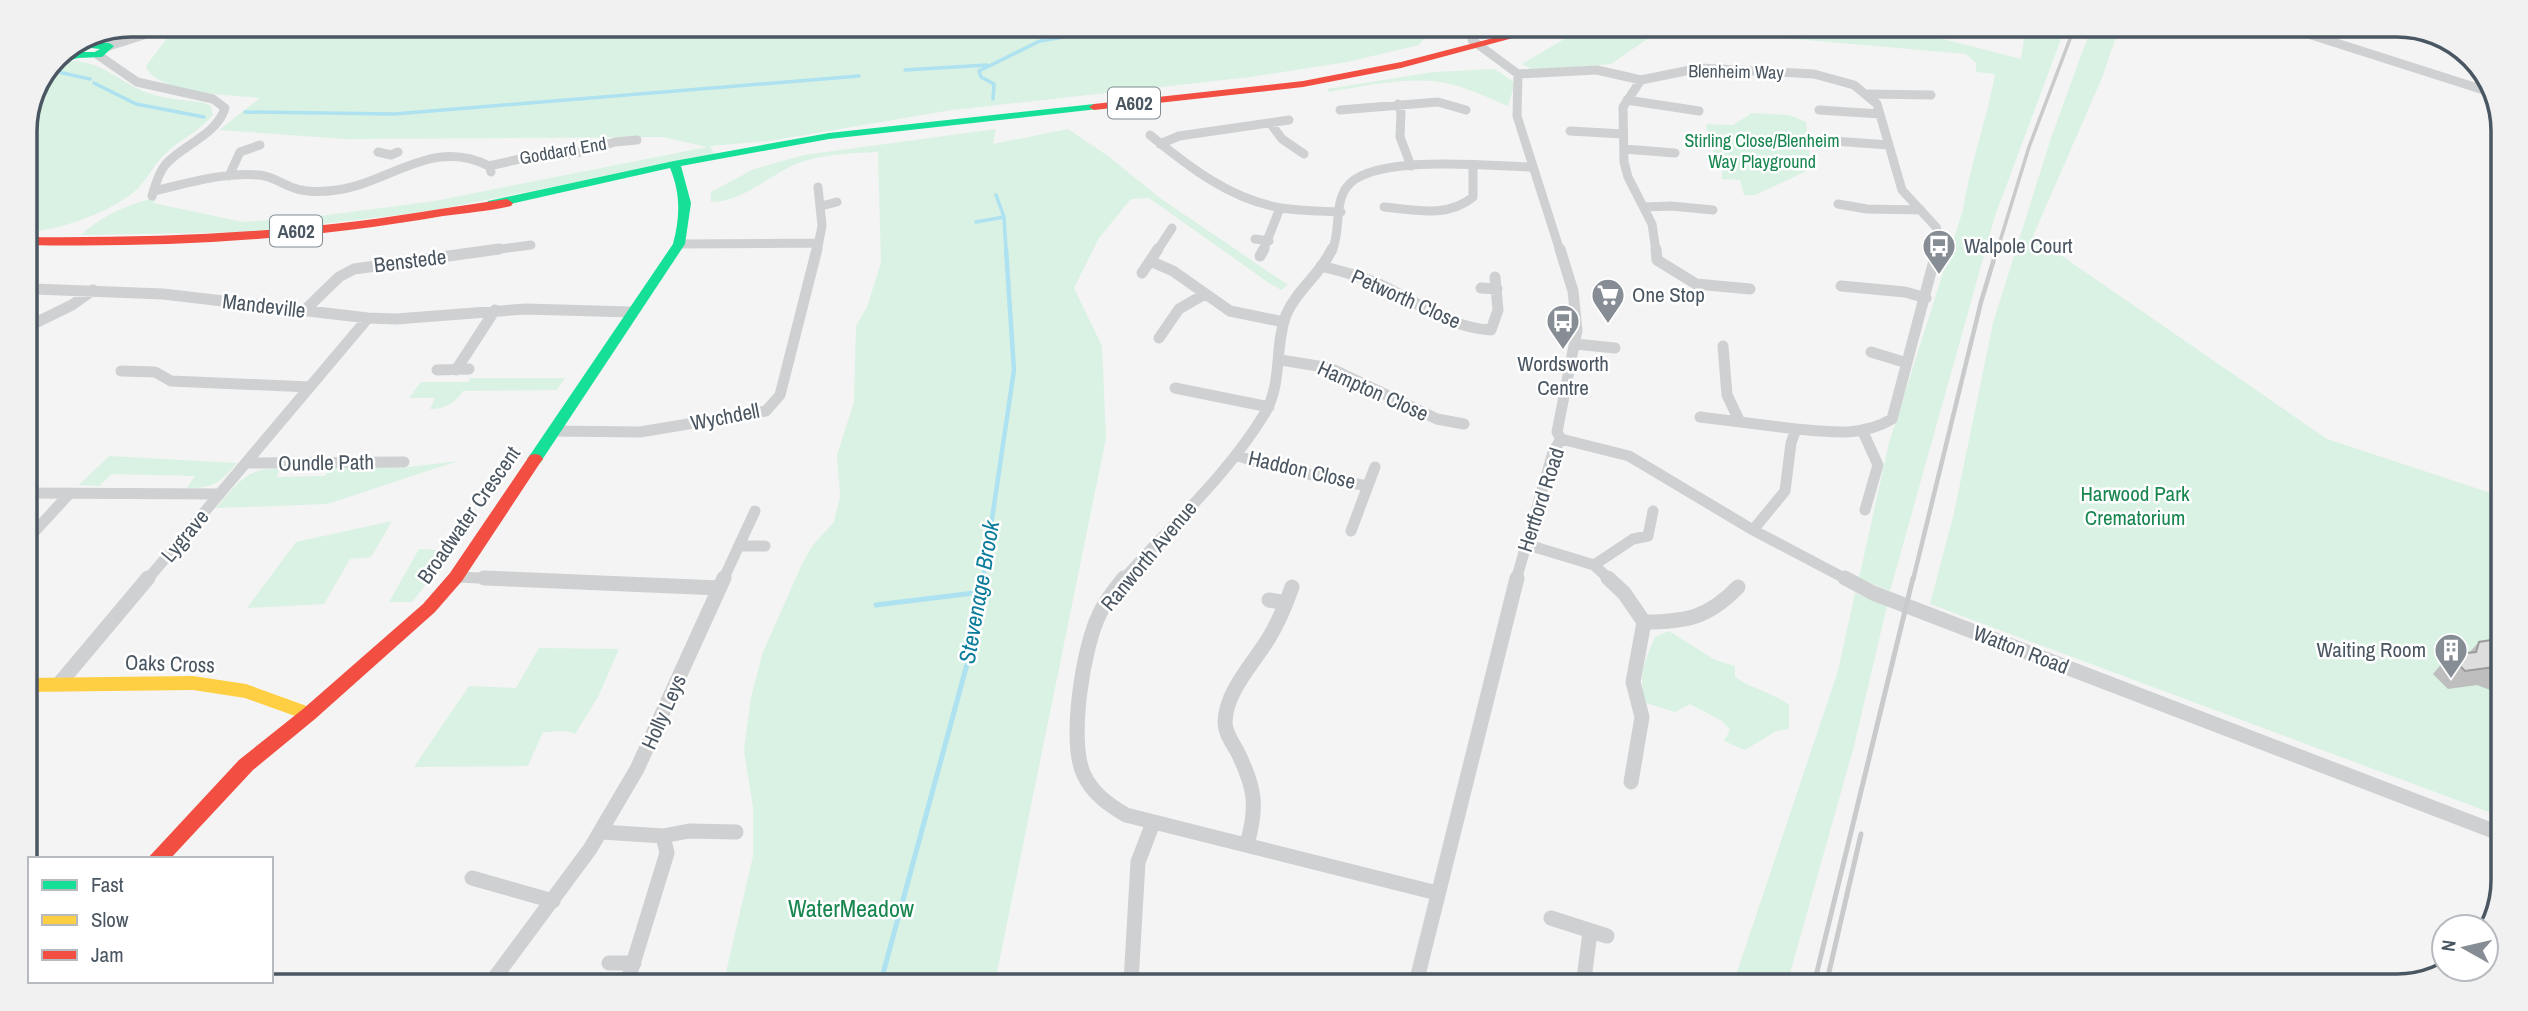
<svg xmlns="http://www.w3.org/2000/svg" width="2528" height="1011" font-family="'Archivo Narrow',sans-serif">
	<rect width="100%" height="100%" fill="#f4f4f4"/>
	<path fill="#d9f2e3" d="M177,25L1451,29C1437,32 1427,33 1419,45L1347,62L1250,77L952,110L769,141L710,146L715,155L424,212L249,232L81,235C100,217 131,202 157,198L153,203L243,222L320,216L435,201L707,147L663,137L346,139L219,130L260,98C234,95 155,94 146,66Z
		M1581,29L1815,30L1943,39L2021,59L2025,31H2064L1995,216L1890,591L1859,578L1889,443L1963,210C1970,164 1987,120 1995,74L1976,72V63L1966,54L1694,30L1656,33L1611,64L1535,71L1522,64Z
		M2090,31H2118L2102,78L2033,236L2327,439L2500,496L2497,815L1930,604L1954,513L1993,323L2051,138Z
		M74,61C102,62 120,82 145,92C163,99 186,100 205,103L211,106L213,115C200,131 182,138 167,152C156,162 149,176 140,186C117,211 58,231 25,232V124L50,68Z
		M1495,69L1515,83L1508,106C1488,98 1467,87 1445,83C1408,76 1366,86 1329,92L1327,89L1434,72Z
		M1752,113L1789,115L1806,122L1811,169L1755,195H1744L1740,180L1722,179V164L1711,148L1706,124L1733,125Z
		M996,129L993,144L1068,129L1108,156L1160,198L1288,285L1281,290L1269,283L1149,198L1131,199L1099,238L1074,288L1102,346L1106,438L995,982L724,981L753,856V808L744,750L751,697L763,652L802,564L813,545L834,522L840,496L837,455L854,402L856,326L867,307L881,263L878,152C853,153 820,154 796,164C768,176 743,202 711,202V192L754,169L804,155Z
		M471,378H565L557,390L463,391C455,403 445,409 430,409L435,398H409L421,382H468Z
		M109,456L237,463C219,483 215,488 187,488L195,476L112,474L99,486L79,485Z
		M458,461L327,504L216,508C239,482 245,468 282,468L276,477L325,476L333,465L401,468Z
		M392,521L371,557L350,559L324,604L247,608L296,542Z
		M419,549L453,551L412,602H389Z
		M1855,593L1887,606L1854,746L1787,984H1733L1838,671Z
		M1669,631L1715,660L1735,666V677C1752,689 1772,692 1789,705V729L1776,731L1745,750L1724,741L1730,730L1722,721L1690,704L1675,712L1646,703C1637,679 1645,659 1655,637Z
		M539,648L619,649L598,697L575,734L568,731L543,732L528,766L414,767L469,686L516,688Z"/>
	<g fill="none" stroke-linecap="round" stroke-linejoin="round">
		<path stroke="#aee2f0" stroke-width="3.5" d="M49,70L90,79
			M905,70L987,65
			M94,83L136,104L204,117
			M993,99L994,84L981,77L979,71L1040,41L1116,28
			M245,112L394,114L859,76
			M996,195L1004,217L1006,251
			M976,222L1004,217"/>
		<path stroke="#aee2f0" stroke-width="4.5" d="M983,580L1014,370L1006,249"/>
		<path stroke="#aee2f0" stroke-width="5" d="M876,605L982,592
			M881,981L976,631L984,578"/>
		<path stroke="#ced0d2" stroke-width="9" d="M2302,32L2493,93
			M1472,40L1518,74L1517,116L1560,251
			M109,46L153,32L163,25
			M98,55L137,82L213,99L225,108C216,136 183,144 165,165C158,174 155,186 152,196
			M1518,74L1597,70L1641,80L1700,68L1814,74L1854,85L1877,104L1902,190L1936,227L1940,239L1937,251
			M1641,80L1623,107L1624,162L1628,177L1652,224L1656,251
			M1868,94L1931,95
			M1627,100L1699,111
			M1398,104L1401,112L1400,137L1411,166
			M1340,110L1438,102L1466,110
			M1819,110L1880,114
			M1271,124L1282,139L1304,154
			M1570,131L1623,134
			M1150,135C1189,167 1230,199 1281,208C1301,211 1321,211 1341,212
			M1833,141L1889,145
			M1160,144L1179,136L1289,120
			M1624,149L1675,153
			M378,152L391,155L398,152
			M489,166L529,157L577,153L615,142L637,140
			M229,176L240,152L260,145
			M154,191C188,183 224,172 259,175C272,176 282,184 294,188C308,193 323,192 337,190C391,182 434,137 489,166L491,172
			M1838,204L1867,209L1921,210
			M821,206L837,202
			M1384,207C1415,210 1448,218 1473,197V166
			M1645,207L1671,206L1713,210
			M1255,239L1269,241
			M679,244L819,243
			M486,251L531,245
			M817,251L822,226L818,187
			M1157,251L1172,228
			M1263,251L1280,208
			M1332,251C1341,231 1334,206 1346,188C1369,153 1492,166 1531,167"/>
		<path stroke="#ced0d2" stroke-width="11" d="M1560,249L1573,291L1577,330L1557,432L1561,439
			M1656,249L1657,260L1696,284L1750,289
			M1260,256L1264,249
			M1150,261L1173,271L1230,311L1284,322
			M1321,266C1341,271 1361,276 1379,284C1416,301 1449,328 1491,330L1498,310L1495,277
			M1142,273L1158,249
			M1841,286L1905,292L1926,298
			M1481,288L1497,289
			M34,289L163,294L368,318L396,319L525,309L632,312
			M305,310L339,277L354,269L499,249
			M25,328L72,305L93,290
			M1159,338L1179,309L1205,294
			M1575,344L1615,348
			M1723,346L1727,395L1739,420
			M1871,352L1907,363
			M1281,360L1330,368L1437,419L1464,424
			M437,370L469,369
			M456,370L495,310
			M121,371L155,372L171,381L310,387
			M1175,388L1269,407
			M25,412L29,408
			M1700,417L1796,429
			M553,431L640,432L766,411L780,395L817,249
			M1863,432L1878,465L1865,510
			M1561,439L1629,456L1753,530L1848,580
			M1236,455L1265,465L1367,486
			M248,463L404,462
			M25,493L220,494
			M1753,530L1785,491L1791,443L1796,429C1830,432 1862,437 1892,419L1937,249
			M1351,531L1375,467
			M25,542L70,493
			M1525,544L1594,565L1610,580
			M741,546H765
			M1594,565L1633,539L1648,536L1653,511
			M456,577L526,580
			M147,580L368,318
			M723,580L755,511
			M1123,580C1171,525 1227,476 1265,413C1283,382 1274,347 1286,315C1297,289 1321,274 1332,249
			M1516,580L1553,452L1561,439"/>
		<path stroke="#ced0d2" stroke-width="15" d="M484,578L719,588
			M1124,578C1115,589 1106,600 1100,613C1083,646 1068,742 1084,775C1093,794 1109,805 1126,815L1437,893
			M1608,578L1624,593L1644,622L1633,682L1642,717L1631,782
			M1845,578L1873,593L2496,832
			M1269,600L1286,603
			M1644,622C1686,622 1708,618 1738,587
			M59,684L148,578
			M602,832L663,836L667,853L628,980
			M663,836L689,831L736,832
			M1247,844C1258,806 1255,787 1237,751C1232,742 1225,733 1225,722C1226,690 1255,662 1270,636C1279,621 1286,604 1292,587
			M472,878L553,901
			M1551,918L1607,936
			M609,963H634
			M1418,978L1436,983
			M493,980L590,849L637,769L724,578
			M1131,982L1138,862L1153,823
			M1416,983L1517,578
			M1577,984L1584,979L1590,932"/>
		<path fill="#16e098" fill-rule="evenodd" d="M89,42L109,43L114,46L102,57L78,58L51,66L54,59L72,53L73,49ZM91,48L100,49L95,52H83Z
			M1094,104L1098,105V109L829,139L681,166L691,203L685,244L540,463H530L527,459L530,455L673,244C680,218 681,194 670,168L492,208L486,204L488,201L674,161L829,133Z"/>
		<path fill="#ffcf43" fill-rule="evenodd" d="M193,676L246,684L315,709L318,714L315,719L309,721L245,698L193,690L25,692V678Z"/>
		<path fill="#f24e42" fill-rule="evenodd" d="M1528,29H1546L1401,68L1303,87L1094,110L1089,107L1094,104L1303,81L1401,62Z
			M507,199L513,203L511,206C489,211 466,213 443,216C306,240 164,248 25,245V237C128,238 231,235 333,224C391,218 449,207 507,199Z
			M535,454L540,455L543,459L540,463L462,581L435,612L315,719L253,770L170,859H147L239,760L303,709L423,604L450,573L530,455Z"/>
		<path stroke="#c9cacc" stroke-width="3.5" d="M1997,251L2029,147L2073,31"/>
		<path stroke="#c9cacc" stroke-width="4.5" d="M1913,580L1981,302L1997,249"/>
		<path stroke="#c9cacc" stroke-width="5" d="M1814,984L1913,578
			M1826,985L1861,834"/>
	</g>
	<path fill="#bebebf" d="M2479,642H2498V693L2477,685L2448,689L2433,674L2449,655L2469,653Z"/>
	<path fill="#ddddde" stroke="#9b9b9b" stroke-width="2" d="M2491,640L2498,642V669L2494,667L2465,671L2449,655L2476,652L2479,642Z"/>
	<defs>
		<symbol id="bus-pin" viewBox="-11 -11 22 30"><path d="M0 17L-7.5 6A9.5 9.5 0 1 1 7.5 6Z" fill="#868d94" stroke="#fff"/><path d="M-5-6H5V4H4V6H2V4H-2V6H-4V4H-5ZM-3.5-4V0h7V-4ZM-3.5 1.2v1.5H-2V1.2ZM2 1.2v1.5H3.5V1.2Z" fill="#fff"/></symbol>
		<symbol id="supermarket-pin" viewBox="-11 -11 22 30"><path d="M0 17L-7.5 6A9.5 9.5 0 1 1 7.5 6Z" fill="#868d94" stroke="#fff"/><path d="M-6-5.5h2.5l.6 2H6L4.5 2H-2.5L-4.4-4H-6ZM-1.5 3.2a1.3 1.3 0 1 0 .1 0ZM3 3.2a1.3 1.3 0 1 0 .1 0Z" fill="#fff"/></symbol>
		<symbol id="building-pin" viewBox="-11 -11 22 30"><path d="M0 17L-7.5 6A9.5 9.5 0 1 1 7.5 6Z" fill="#868d94" stroke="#fff"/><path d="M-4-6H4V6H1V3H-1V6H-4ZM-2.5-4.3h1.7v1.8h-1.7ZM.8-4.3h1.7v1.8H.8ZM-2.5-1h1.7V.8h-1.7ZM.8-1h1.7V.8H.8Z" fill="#fff"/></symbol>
	</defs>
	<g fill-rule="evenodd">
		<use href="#bus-pin" x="1920" y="227" width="38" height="52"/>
		<use href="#supermarket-pin" x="1589" y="276" width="38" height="52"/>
		<use href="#bus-pin" x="1544" y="302" width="38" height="52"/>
		<use href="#building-pin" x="2432" y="631" width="38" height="52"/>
	</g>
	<g text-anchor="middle" stroke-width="5" stroke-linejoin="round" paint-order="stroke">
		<g font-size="18" fill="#4a5661" stroke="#fff">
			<text transform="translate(1736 72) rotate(1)" y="6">Blenheim Way</text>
			<text transform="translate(563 151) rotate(-10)" y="6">Goddard End</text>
		</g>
		<g font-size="18" fill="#17864f" stroke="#fff">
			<text x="1762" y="147">Stirling Close/Blenheim<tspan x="1762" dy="21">Way Playground</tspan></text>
		</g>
		<g fill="#fff" stroke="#808990" stroke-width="2">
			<rect x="1108" y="87.5" width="52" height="31" rx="5"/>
			<rect x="270" y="215.5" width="52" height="31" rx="5"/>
		</g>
		<g font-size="19" font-weight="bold" fill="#4a5661">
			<text x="1134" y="110">A602</text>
			<text x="296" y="238">A602</text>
		</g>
		<g font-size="21" fill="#4a5661" stroke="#fff" text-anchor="start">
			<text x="1964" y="253">Walpole Court</text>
			<text x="1632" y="302">One Stop</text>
			<text x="1563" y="371" text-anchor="middle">Wordsworth<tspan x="1563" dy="24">Centre</tspan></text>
			<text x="2426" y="657" text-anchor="end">Waiting Room</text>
		</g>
		<g font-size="21" fill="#4a5661" stroke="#fff">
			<text transform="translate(410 261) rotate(-7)" y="7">Benstede</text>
			<text transform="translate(1406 299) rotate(24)" y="7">Petworth Close</text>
			<text transform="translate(264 306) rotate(7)" y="7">Mandeville</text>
			<text transform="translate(1373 391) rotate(24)" y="7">Hampton Close</text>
			<text transform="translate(725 417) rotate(-11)" y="7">Wychdell</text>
			<text transform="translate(326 463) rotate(-1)" y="7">Oundle Path</text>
			<text transform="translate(1302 470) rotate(13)" y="7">Haddon Close</text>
			<text transform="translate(1541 500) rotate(-72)" y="7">Hertford Road</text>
			<text transform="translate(469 515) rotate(-55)" y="7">Broadwater Crescent</text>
			<text transform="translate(185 536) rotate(-50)" y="7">Lygrave</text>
			<text transform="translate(1149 556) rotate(-50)" y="7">Ranworth Avenue</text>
			<text transform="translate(2021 650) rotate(21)" y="7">Watton Road</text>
			<text transform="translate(170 664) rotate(2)" y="7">Oaks Cross</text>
			<text transform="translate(664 712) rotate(-66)" y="7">Holly Leys</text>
		</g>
		<g font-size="21" fill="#17864f" stroke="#fff">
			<text x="2135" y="501">Harwood Park<tspan x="2135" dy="24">Crematorium</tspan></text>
		</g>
		<g font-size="23" font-style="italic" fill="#0c7c9b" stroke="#fff">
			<text transform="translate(979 592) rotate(-80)" y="8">Stevenage Brook</text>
		</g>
		<g font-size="24" fill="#17864f" stroke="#fff">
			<text x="851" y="917">WaterMeadow</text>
		</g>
	</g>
	<path d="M0 0H2528V1011H0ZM131 37H2397A94 94 0 0 1 2491 131V880A94 94 0 0 1 2397 974H131A94 94 0 0 1 37 880V131A94 94 0 0 1 131 37Z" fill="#f1f1f2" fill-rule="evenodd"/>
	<path fill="none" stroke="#4a5661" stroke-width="3.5" d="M131 37H2397A94 94 0 0 1 2491 131V880A94 94 0 0 1 2397 974H131A94 94 0 0 1 37 880V131A94 94 0 0 1 131 37Z"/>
	<rect x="28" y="857" width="245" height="126" fill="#ffffff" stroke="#b7bbc0" stroke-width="2"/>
	<rect x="42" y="880" width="35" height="10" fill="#16e098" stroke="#b7bbc0" stroke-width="2"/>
	<text x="91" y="892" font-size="21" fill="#4a5661">Fast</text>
	<rect x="42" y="915" width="35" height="10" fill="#ffcf43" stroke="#b7bbc0" stroke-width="2"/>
	<text x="91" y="927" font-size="21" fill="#4a5661">Slow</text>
	<rect x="42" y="950" width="35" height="10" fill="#f24e42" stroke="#b7bbc0" stroke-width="2"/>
	<text x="91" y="962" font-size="21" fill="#4a5661">Jam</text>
	<g transform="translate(2465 948) rotate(278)"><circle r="33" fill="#ffffff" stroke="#b7bbc0" stroke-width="2"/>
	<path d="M0-5L12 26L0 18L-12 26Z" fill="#868d94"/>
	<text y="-10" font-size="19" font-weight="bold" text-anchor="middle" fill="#4a5661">N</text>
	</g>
</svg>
